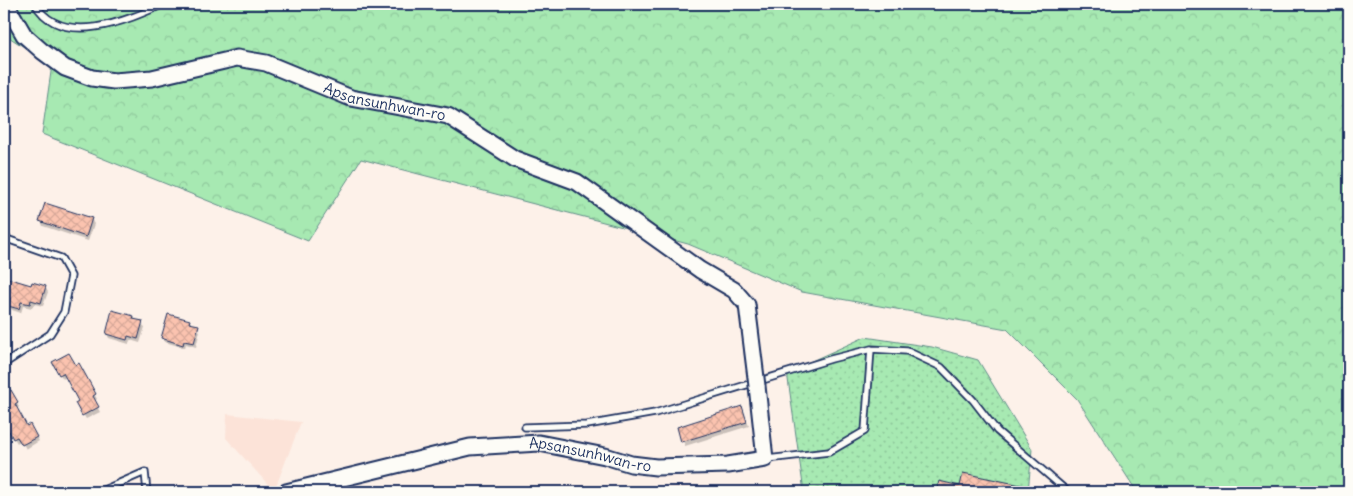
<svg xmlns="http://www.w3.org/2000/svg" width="1353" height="496" font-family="Delius,sans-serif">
	<defs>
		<pattern id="forest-crowns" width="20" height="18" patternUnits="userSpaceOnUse" patternTransform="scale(1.25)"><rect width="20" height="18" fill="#a7e9b2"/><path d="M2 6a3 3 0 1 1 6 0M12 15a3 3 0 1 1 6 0" fill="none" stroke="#8fc89c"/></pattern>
		<pattern id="park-dots" width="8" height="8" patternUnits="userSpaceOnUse" patternTransform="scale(1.25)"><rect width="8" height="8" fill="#a7e9b2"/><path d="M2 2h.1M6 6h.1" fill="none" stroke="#8fc89c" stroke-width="1.8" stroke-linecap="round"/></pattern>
		<pattern id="building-cross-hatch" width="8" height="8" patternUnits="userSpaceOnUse" patternTransform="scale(1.25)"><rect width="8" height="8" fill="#fbc3af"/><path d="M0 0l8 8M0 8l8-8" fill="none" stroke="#d7a899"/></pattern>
	</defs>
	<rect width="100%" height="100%" fill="#fdf1e9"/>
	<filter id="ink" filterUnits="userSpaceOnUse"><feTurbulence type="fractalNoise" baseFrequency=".02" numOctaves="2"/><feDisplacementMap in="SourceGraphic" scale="10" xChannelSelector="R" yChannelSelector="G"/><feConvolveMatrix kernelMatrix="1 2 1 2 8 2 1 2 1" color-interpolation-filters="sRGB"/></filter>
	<g filter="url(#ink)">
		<path fill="#fce3d8" d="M227,414L301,422L274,491L226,438Z"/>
		<path fill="url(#forest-crowns)" stroke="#618c88" d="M4,4H1349V492H1137L1077,399L1007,329L802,292L688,244L361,159L308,241L42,134L52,65L4,34Z"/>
		<path fill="url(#park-dots)" stroke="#618c88" d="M865,337L932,347L978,360L1032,449L1028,492H804L787,372Z"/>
		<path fill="#0003" d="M91,219L94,224L88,241L43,226L41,221Z
			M4,274L10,280L32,287H45L48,292L43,306L34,304L32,308L23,306L21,313L12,310L9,306L11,302L4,300Z
			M133,317L145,327L140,343L130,340L129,344L109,338L107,334Z
			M189,321L200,331L196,347L186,344L185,348L165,342L162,338Z
			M53,363L75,366L78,365L97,399L94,401L100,412L86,419L77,404L80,402L66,377L63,379Z
			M10,392L19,407L16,409L27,427L30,426L39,441L26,449L21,440L17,443L12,435L4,439V395Z
			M742,408L749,426L685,446L678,427Z
			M940,483L961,488H1025L1028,492H938Z"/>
		<path fill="url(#building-cross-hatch)" stroke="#1b2f5e" d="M45,203L92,218L86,237L39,221Z
			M4,277L31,285L32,282L46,286L41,303L31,300L30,304L21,302L19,309L8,306L10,298L4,297Z
			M112,310L134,316L133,319L143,321L138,339L128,336L127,340L106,334Z
			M168,314L190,320L189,323L199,325L194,343L184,341L183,345L161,338Z
			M69,353L76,365L79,363L96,394L93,396L99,407L82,416L75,403L78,401L63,373L59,375L52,362Z
			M11,390L18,402L15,404L27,426L30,424L37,437L22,445L17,437L13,439L9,431L4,434V394Z
			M742,406L747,422L681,442L677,427Z
			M963,473L1035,488V492H936L939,481L960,486Z"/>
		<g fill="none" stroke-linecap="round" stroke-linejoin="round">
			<defs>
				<path id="lane" d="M35,4C62,49 128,20 164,4
					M4,238L61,258L71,276L64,312L50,334L4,364
					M525,427L587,425L655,413L831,359L871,349
					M767,459L829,452L865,431L871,349L907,351L941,367L973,400L997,431L1068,492
					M99,492L145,472L147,492"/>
				<g id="secondary">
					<path id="s1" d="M6,4L24,35L42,51L65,68L92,78L114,81L152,78L237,58L266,63L351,98L448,116L515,159L577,182L700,270L734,290L747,305"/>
					<path id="s2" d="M286,492L470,447L539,443L605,456L631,464L656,467L728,465L765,459L757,386"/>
				</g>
			</defs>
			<use href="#lane" stroke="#1b2f5e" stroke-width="9"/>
			<use href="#secondary" stroke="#1b2f5e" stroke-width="19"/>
			<use href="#lane" stroke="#fdfcf7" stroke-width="5.5"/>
			<use href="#secondary" stroke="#fdfcf7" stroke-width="15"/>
			<defs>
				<path id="secondary-bridge" d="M747,305L757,386"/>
			</defs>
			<use href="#secondary-bridge" stroke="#1b2f5e" stroke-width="19" stroke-linecap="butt"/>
			<use href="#secondary-bridge" stroke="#fdfcf7" stroke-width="15"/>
		</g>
	</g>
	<g text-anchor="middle" stroke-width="4.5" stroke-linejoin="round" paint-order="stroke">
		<g font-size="15" fill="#1b2f5e" stroke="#fdfcf7">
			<text dy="5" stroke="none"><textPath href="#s1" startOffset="420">Apsansunhwan-ro</textPath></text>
			<text dy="5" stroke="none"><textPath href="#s2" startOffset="311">Apsansunhwan-ro</textPath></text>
		</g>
	</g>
	<rect width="1353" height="496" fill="none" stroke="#fdfcf7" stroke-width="20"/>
	<rect x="10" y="10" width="1333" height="476" fill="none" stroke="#1b2f5e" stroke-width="2" filter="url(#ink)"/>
</svg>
